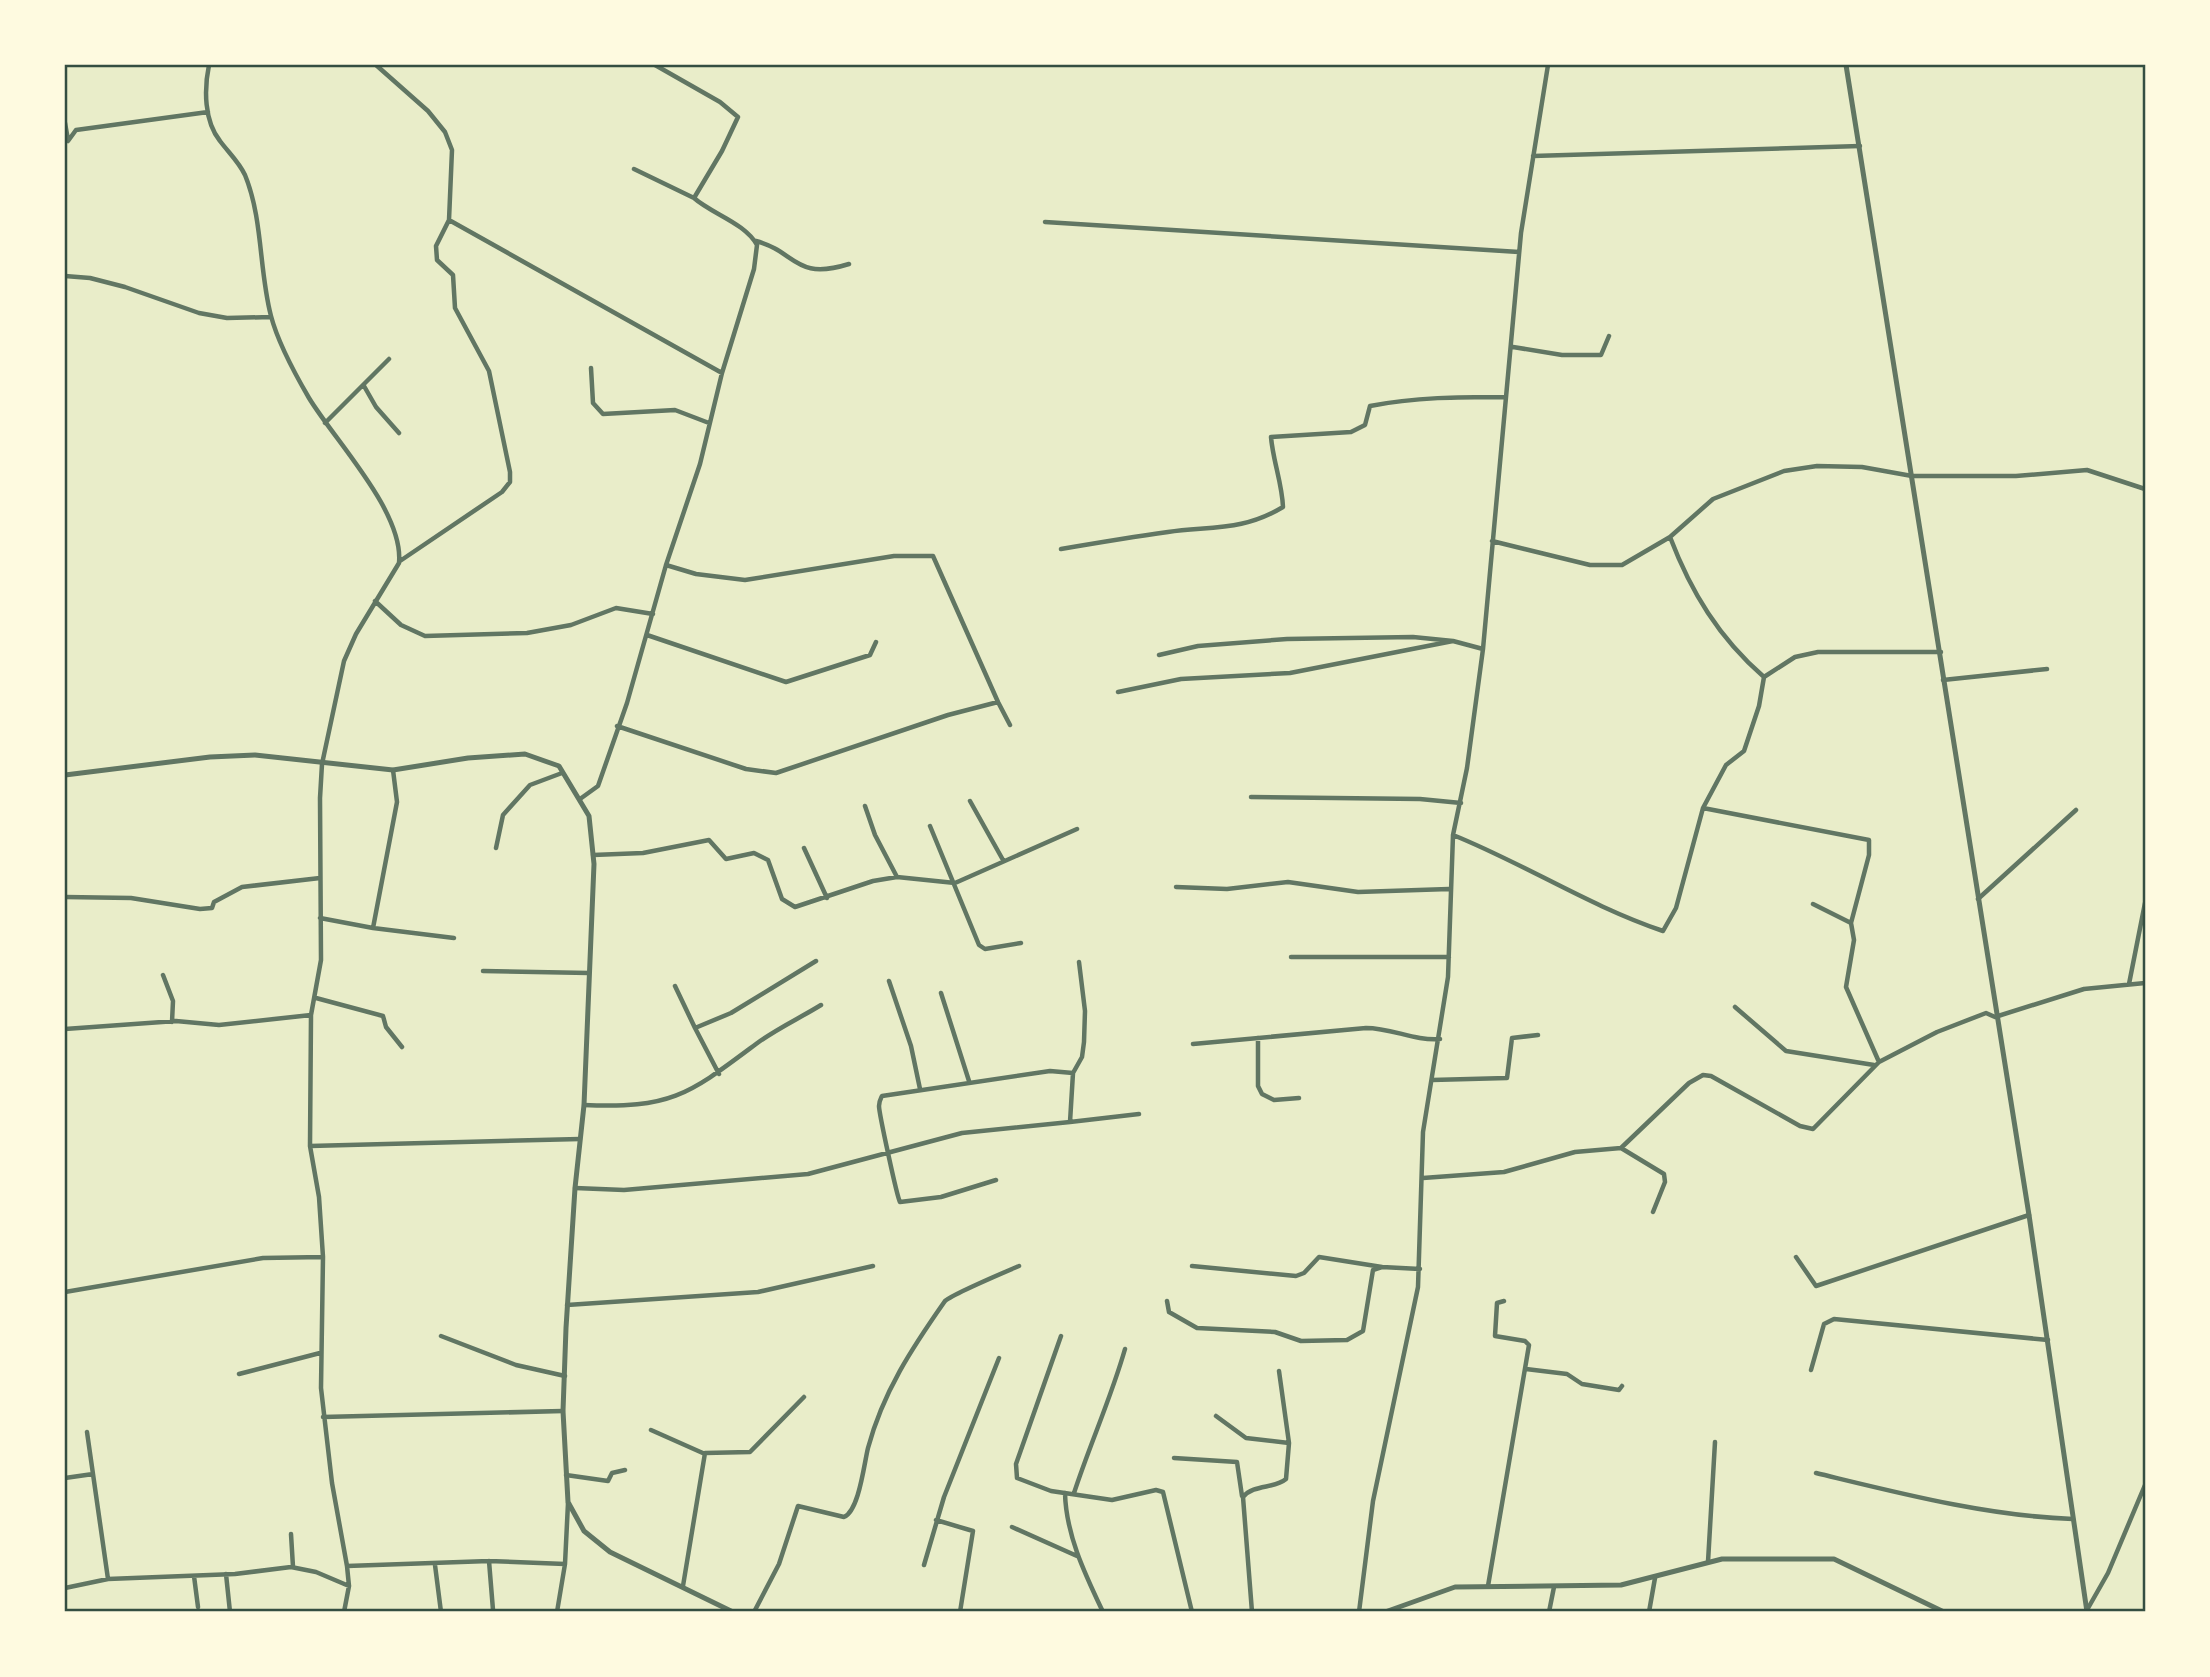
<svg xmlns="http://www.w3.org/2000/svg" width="2210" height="1677" font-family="Cabin,sans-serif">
	<rect width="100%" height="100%" fill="#e9edc9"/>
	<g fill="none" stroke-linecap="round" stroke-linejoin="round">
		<path stroke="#617663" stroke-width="4.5" d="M209,65C204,89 204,121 220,141C229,153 239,162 245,175C263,219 259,271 271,316C278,343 295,374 309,398C335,441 404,512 399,563L356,634L344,661L322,764L320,798L321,960L311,1015L310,1146L319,1197L323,1257L321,1388L332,1483L347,1566L349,1586L344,1612
			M376,65L428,111L445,132L452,150L449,220L436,246L437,260L453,275L455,308L489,371L510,472V482L502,492L400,561
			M65,123L68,140
			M68,141L76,130L208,112
			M1533,156L1860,146
			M634,169L694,198
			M449,220L722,373
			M1045,222L1519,252
			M756,241C797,252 794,281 849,264
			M65,276L90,278L125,287L199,313L227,318L271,317
			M1513,347L1562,355H1601L1609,336
			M591,368L593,403L603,414L675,410L709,423
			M364,386L376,407L399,433
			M325,423L389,359
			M1492,541L1590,565H1622L1670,537L1713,499L1784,471L1817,466L1862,467L1912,476H2016L2087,470L2145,489
			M1061,549C1096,543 1132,537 1168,532C1212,526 1243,531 1283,507C1282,483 1273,461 1271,437L1351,432L1365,425L1370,406C1415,397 1460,397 1506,397
			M666,565L696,574L745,580L894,556H933L998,702
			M375,601L401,625L425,636L527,633L571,625L616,608L653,614
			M647,635L786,682L870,655L876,642
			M1159,655L1198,646L1287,639L1413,637L1453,641L1483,649
			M1764,677L1795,657L1818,652H1941
			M1943,680L2047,669
			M1118,692L1181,679L1290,673L1453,641
			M617,726L746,769L776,773L948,715L998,702L1010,725
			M1251,797L1420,799L1461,803
			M580,799L598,786L627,703L666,565L700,464L722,373L754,269L757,245C745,223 712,214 694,198L722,151L738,117L720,102L655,65
			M970,801L1003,860
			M865,806L875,835L897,877
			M1703,808L1869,840V855L1851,923
			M930,826L979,945L985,949L1021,943
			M1453,835C1525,864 1589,906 1663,931L1676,908L1703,808L1726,765L1744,751L1759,706L1764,677C1719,638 1691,592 1670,537
			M496,848L503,815L530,785L562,773
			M804,848L827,898
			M593,855L643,853L709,840L726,859L754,853L768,860L782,899L795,907L873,881L897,877L955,883L1077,829
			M1176,887L1227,889L1288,882L1358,892L1449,889
			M65,897L131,898L200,909L212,908L214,902L242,887L320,878
			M1978,899L2076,810
			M1813,904L1851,923L1854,940L1846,987L1879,1062
			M320,918L373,928L397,802L393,770
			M373,928L454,938
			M1291,957H1449
			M483,971L589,973
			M163,975L173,1001L172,1022
			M889,981L911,1046L920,1089
			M2129,984L2145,903
			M675,986L695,1028
			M941,993L969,1081
			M316,998L383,1016L386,1027L402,1047
			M1735,1007L1786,1051L1874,1065
			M65,1029L176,1021L219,1025L311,1015
			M1258,1038V1086L1262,1094L1274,1100L1299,1098
			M1193,1044L1366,1028C1392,1028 1414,1041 1440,1039
			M719,1074L695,1028L731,1013L816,961
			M1432,1080L1507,1078L1512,1038L1538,1035
			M584,1105C672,1109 689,1094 756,1044C776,1029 800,1018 821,1005
			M1070,1122L1139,1114
			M310,1146L580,1139
			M1621,1148L1664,1174L1665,1182L1653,1212
			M1423,1178L1504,1172L1575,1152L1621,1148L1689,1083L1703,1075L1711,1076L1800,1126L1813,1129L1879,1062L1937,1032L1986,1013L1995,1017L2084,989L2145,983
			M996,1180L941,1197L900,1202C897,1197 879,1113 879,1106C879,1101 880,1100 882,1096L1050,1071L1073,1073
			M575,1188L624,1190L808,1174L962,1133L1070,1122L1073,1073L1082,1057L1084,1042L1085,1011L1079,962
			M1796,1257L1816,1286L2029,1215
			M1192,1266L1296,1276L1304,1273L1319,1257L1382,1267
			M65,1292L263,1258L323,1257
			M1167,1301L1169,1312L1197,1328L1275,1332L1301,1341L1347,1340L1363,1331L1373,1270L1382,1267L1420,1269
			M567,1305L758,1292L873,1266
			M441,1336L516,1365L565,1376
			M1061,1336L1016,1464L1017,1478L1051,1491L1112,1500L1156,1490L1163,1492L1192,1612
			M1526,1369L1567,1374L1582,1384L1619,1390L1622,1386
			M1811,1370L1824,1324L1834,1319L2048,1340
			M239,1374L320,1353
			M1216,1416L1246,1438L1289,1443
			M323,1417L563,1411
			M651,1430L705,1454
			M87,1432L108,1579
			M1174,1458L1237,1462L1242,1496
			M1816,1473C1899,1493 1987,1516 2073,1519
			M566,1475L608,1481L612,1473L625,1470
			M65,1478L93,1474
			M1065,1493C1066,1535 1085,1574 1103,1612
			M1074,1493C1090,1444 1111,1398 1125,1349
			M936,1520L973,1531L960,1612
			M1012,1527L1077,1556
			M291,1534L293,1567
			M489,1561L493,1610
			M1708,1562L1715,1442
			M435,1565L441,1612
			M924,1565L944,1497L999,1358
			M347,1566L489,1561L565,1564
			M226,1574L230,1612
			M194,1576L198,1607
			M683,1586L705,1453L750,1452L804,1397
			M1488,1586L1529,1345L1525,1341L1495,1336L1497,1303L1504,1301
			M65,1588L108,1579L235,1574L291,1567L316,1572L349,1586
			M2087,1610L2108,1573L2145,1485
			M557,1612L565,1564L568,1503
			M754,1612L779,1564L798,1506L844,1517C859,1511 864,1464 868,1448C883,1392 912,1348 945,1301C953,1294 1005,1272 1019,1266
			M1252,1612L1243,1497C1254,1484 1274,1489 1286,1479L1289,1443L1279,1371
			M1359,1612L1373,1501L1418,1287L1423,1132L1448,977L1453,835L1467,768L1483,649L1521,233L1548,65
			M1549,1612L1554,1587
			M1649,1612L1655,1578"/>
		<path stroke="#617663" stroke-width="5" d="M1846,65L2029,1215L2087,1612
			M65,775L210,757L255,755L393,770L468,758L525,754L559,766L589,816L594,864L584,1105L575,1188L566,1328L563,1411L568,1502L584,1531L610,1552L733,1612
			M1385,1612L1455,1587L1621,1585L1722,1559H1834L1944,1612"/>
	</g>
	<rect width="2210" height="1677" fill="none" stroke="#fefae0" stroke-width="133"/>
	<rect x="66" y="66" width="2078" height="1544" fill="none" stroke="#344e41" stroke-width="2.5"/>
</svg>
